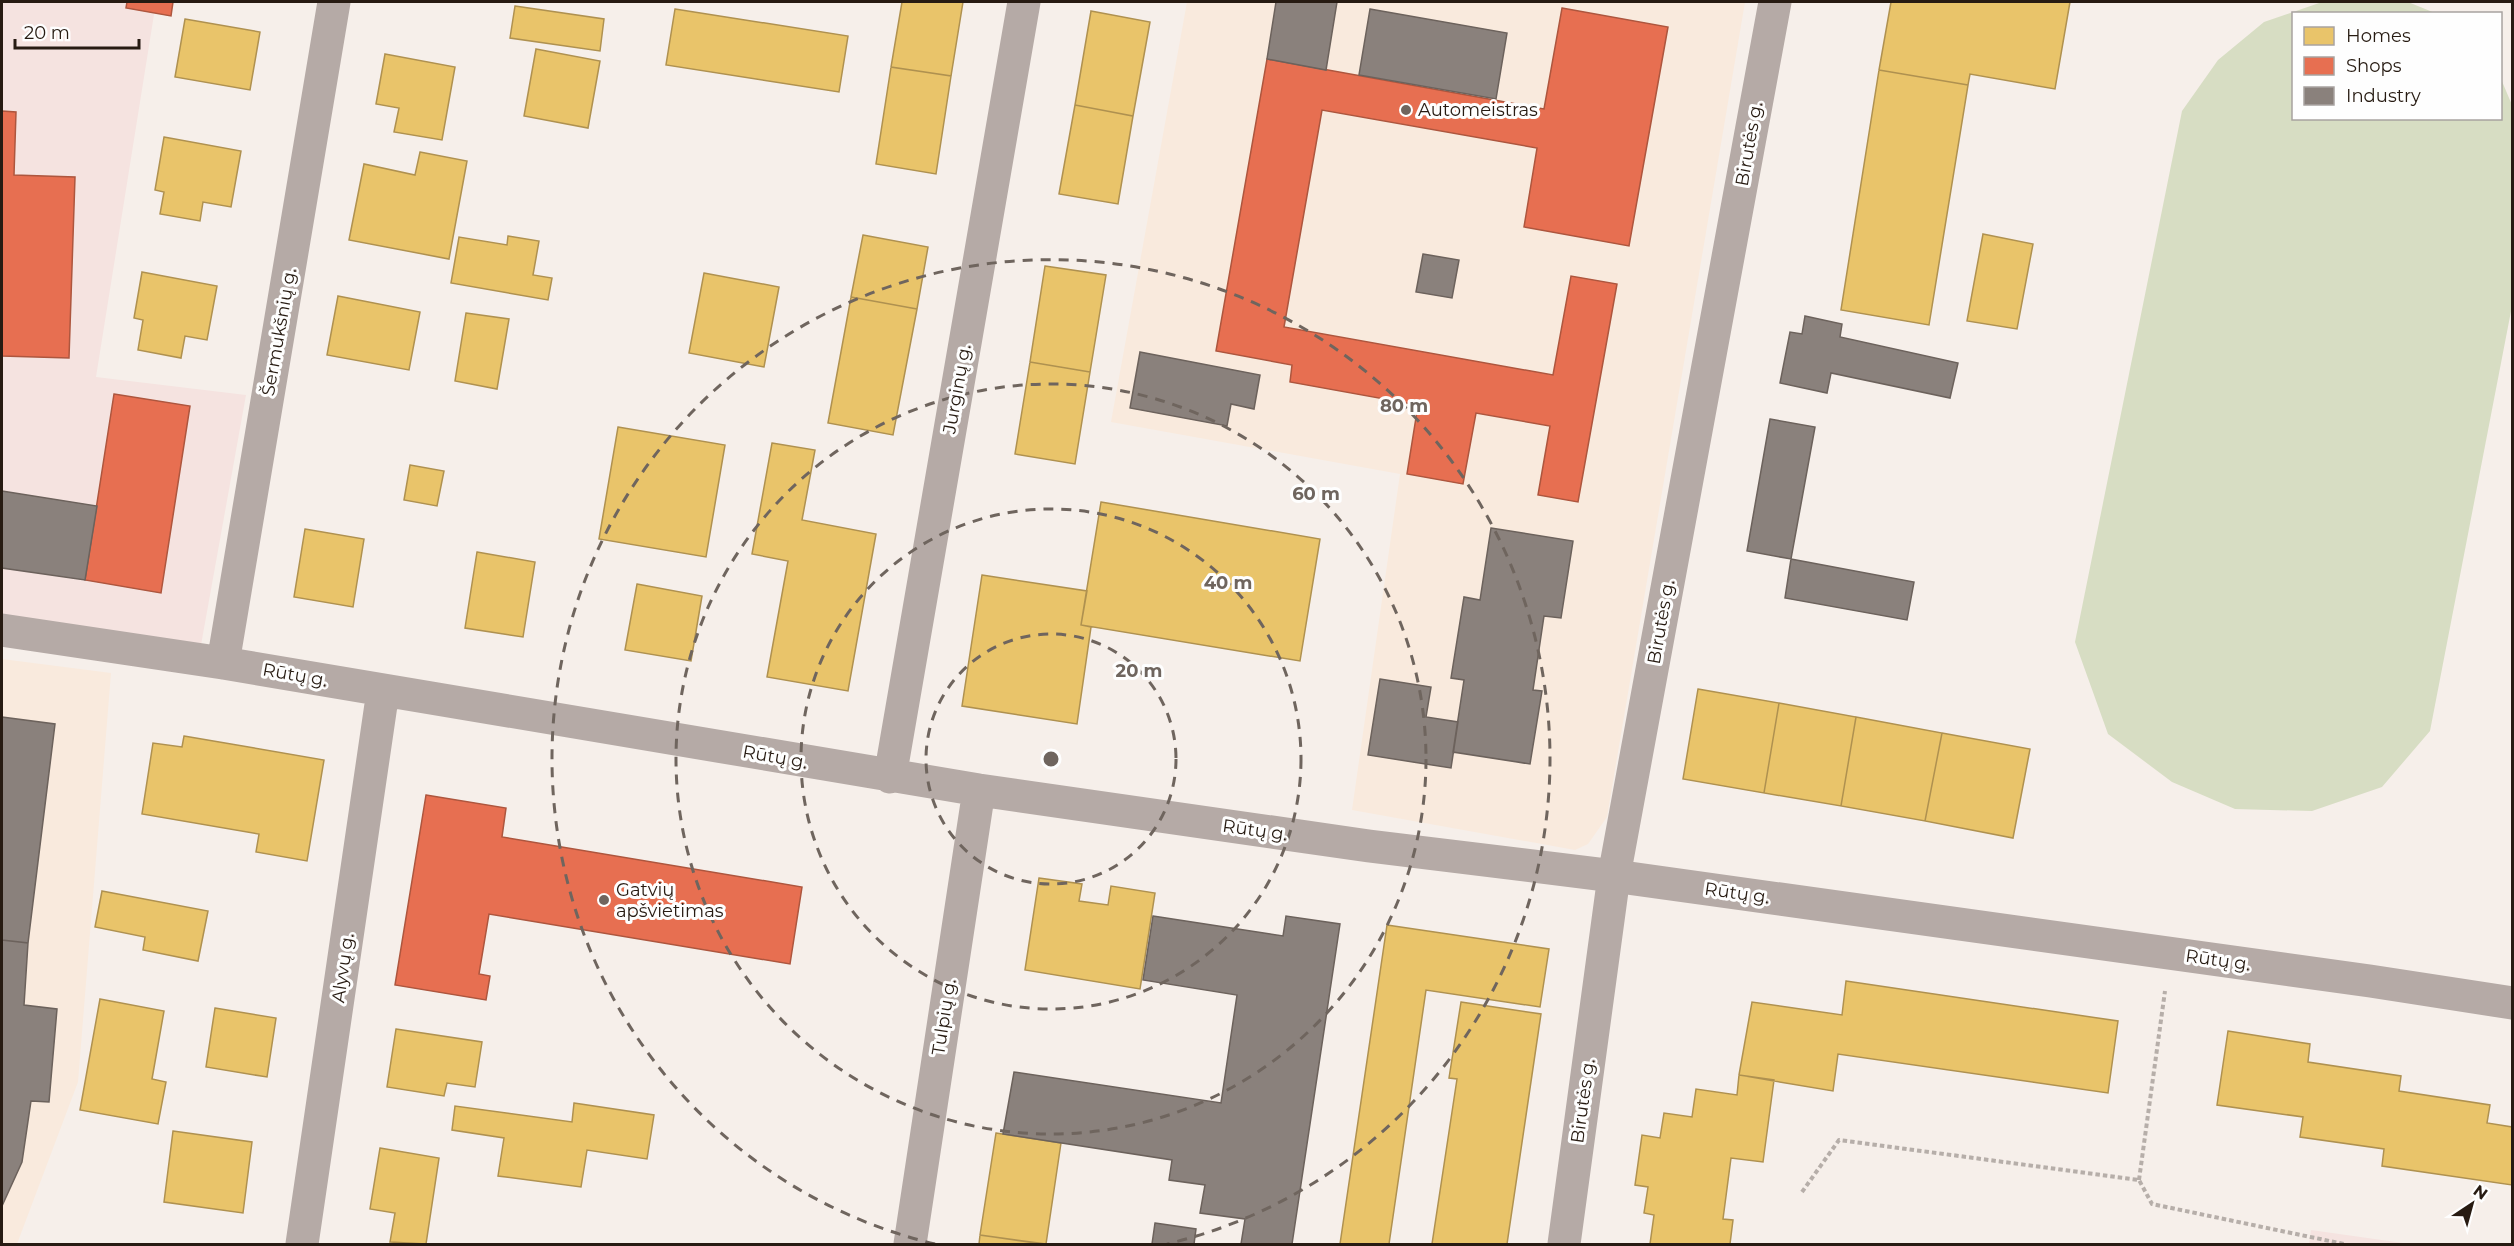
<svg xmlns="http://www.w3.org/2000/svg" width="2514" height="1246" font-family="Montserrat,sans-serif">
	<rect width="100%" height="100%" fill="#f6efea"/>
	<path fill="#f5e3e0" d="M2,2H156L96,377L246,395L201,645L2,614Z
		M2311,1230L2410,1244H2309Z"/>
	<path fill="#f9eadd" d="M1187,2H1745L1607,817L1588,844L1575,850L1352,810L1400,474L1111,422Z
		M2,659L111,673L78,1082L17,1244H2Z"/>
	<path fill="#d7ddc3" d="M2322,2H2408L2435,13L2294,14V118H2500L2501,79L2512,105V306L2430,731L2382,787L2312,811L2235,809L2172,782L2108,734L2075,642L2182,111L2218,60L2264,22Z"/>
	<path fill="#e9c46a" stroke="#af9150" stroke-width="1.5" d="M902,2H963L951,76L891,67Z
		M1891,2H2070L2055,89L1970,74L1968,85L1879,70Z
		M515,6L604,19L600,51L510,38Z
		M675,9L848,36L839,92L666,65Z
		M1091,11L1150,22L1133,116L1075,105Z
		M185,19L260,32L250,90L175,77Z
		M536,49L600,61L588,128L524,116Z
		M385,54L455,67L442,140L394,132L399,108L376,104Z
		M891,67L951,76L936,174L876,164Z
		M1879,70L1968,85L1929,325L1841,310Z
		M1075,105L1133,116L1118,204L1059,194Z
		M164,137L241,151L231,207L203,202L200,221L160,214L164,192L155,190Z
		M420,152L467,161L449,259L349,240L364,164L415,175Z
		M1983,234L2033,244L2017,329L1967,321Z
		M863,235L928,247L917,309L851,297Z
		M508,236L539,241L533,275L552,278L548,300L451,283L459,237L507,245Z
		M1045,266L1106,275L1090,372L1030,362Z
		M142,272L217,286L207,340L185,336L181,358L138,350L143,320L134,318Z
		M704,273L779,287L764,367L689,353Z
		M338,296L420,312L409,370L327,355Z
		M851,297L917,309L893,435L828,423Z
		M466,313L509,319L497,389L455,381Z
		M1030,362L1090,372L1075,464L1015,454Z
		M618,427L725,445L706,557L599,539Z
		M772,443L815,450L802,520L876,534L848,691L767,677L788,561L752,554Z
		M410,465L444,471L437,506L404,500Z
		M1101,502L1320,539L1300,661L1081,625Z
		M305,529L364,539L353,607L294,597Z
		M477,552L535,562L523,637L465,628Z
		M982,575L1087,591L1081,625L1091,627L1077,724L962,706Z
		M637,584L702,596L691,661L625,650Z
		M1698,689L1779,703L1764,793L1683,779Z
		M1779,703L1856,717L1841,806L1764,793Z
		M1856,717L1942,733L1925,821L1841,806Z
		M1942,733L2030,749L2013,838L1925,821Z
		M184,736L324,760L307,861L256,852L259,834L142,814L153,743L182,747Z
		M1039,878L1082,884L1079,901L1108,905L1111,886L1155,893L1140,989L1025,970Z
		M102,891L208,911L198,961L143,950L145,937L95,927Z
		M1387,925L1549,949L1540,1007L1426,990L1389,1244H1340Z
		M1846,981L2118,1021L2108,1093L1838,1054L1833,1091L1739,1075L1752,1002L1842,1015Z
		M100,999L164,1011L152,1079L166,1082L158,1124L80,1110Z
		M1461,1002L1541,1014L1507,1244H1432L1457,1079L1449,1078Z
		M215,1008L276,1018L267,1077L206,1067Z
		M396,1029L482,1042L475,1087L447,1083L444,1096L387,1087Z
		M2228,1031L2310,1044L2308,1062L2401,1076L2399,1091L2490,1105L2487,1123L2512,1127V1185L2382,1166L2384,1149L2300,1137L2303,1117L2217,1105Z
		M1739,1075L1774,1080L1763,1162L1731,1158L1723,1219L1733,1220L1730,1244H1650L1654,1215L1644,1213L1648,1187L1635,1185L1642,1135L1660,1138L1664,1113L1692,1117L1696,1089L1737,1095Z
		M574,1103L654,1115L647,1159L587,1150L581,1187L498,1176L504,1138L452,1130L455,1106L572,1122Z
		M173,1131L252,1142L243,1213L164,1202Z
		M996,1133L1061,1143L1046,1244L980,1235Z
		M380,1148L439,1158L426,1244L390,1242L395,1213L370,1209Z
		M980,1235L1043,1244H979Z"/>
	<path fill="#e76f51" stroke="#ad563e" stroke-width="1.5" d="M127,2H173L171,16L126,8Z
		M1562,8L1668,27L1629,246L1524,227L1537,148L1322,110L1284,327L1553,375L1571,276L1617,284L1578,502L1538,495L1550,426L1476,413L1463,484L1407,474L1418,405L1290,382L1292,365L1216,351L1267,59L1544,109Z
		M2,111L16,112L14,175L75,177L69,358L2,356Z
		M114,394L190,406L161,593L85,580Z
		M426,795L506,808L502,837L802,887L790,964L489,914L479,974L490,976L486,1000L395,985Z"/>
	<path fill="#8a817c" stroke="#6c625c" stroke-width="1.5" d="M1276,2H1337L1326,70L1267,59Z
		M1370,9L1507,33L1496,99L1359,75Z
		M1423,254L1459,260L1452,298L1416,292Z
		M1805,316L1842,324L1840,337L1958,363L1950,398L1831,373L1827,393L1780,383L1790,332L1802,334Z
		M1140,352L1260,375L1254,409L1231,404L1227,426L1130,408Z
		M1770,419L1815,427L1791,559L1747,551Z
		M2,491L97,506L85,580L2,568Z
		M1491,528L1573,541L1561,618L1544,616L1533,690L1542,691L1530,764L1453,752L1464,680L1451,678L1464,597L1480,600Z
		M1791,559L1914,582L1907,620L1785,598Z
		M1380,679L1431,687L1426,717L1458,722L1451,768L1368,755Z
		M2,717L55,724L28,943L2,940Z
		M1153,916L1283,936L1286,916L1340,924L1292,1244H1241L1245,1219L1200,1213L1205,1185L1169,1180L1172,1160L1003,1134L1014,1072L1221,1103L1237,995L1143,980Z
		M2,940L28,943L24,1005L57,1009L49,1102L31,1101L22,1162L2,1206Z
		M1155,1223L1196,1229L1194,1244H1152Z"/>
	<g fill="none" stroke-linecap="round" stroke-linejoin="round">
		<path stroke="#b6aea9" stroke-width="4" stroke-dasharray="4.5 3" stroke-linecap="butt" d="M2139,1180L2165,991
			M1802,1192L1839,1140L2139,1180L2152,1204L2344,1244"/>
		<path stroke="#b5aaa6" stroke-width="33" d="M2,630L223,663L979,790L1369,846L1614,876L2370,981L2512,1003
			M223,663L334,2
			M890,777L1024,2
			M302,1244L383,691
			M910,1244L979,790
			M1564,1244L1614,876L1775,2"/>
	</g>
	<g fill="none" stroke="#6f655e" stroke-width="3" stroke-dasharray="10 8">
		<circle cx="1051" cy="759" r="125"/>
		<circle cx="1051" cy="759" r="250"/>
		<circle cx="1051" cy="759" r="375"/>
		<path d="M935 1244A499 499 0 1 1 1167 1244"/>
	</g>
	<g fill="#6f655e" stroke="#fefefe" stroke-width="2">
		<circle cx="1406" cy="110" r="6"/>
		<circle cx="604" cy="900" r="6"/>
	</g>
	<g text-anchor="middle" stroke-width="6" stroke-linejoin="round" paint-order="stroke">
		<g font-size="18" fill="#271b12" stroke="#fefefe" text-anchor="start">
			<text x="1418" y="116">Automeistras</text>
			<text x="616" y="896">Gatvių<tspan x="616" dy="21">apšvietimas</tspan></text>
		</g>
		<g font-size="18" fill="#271b12" stroke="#fefefe">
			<text transform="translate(1749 144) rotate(-80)" y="6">Birutės g.</text>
			<text transform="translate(279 332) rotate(-80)" y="6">Šermukšnių g.</text>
			<text transform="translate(957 389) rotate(-80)" y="6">Jurginų g.</text>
			<text transform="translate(1661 622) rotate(-80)" y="6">Birutės g.</text>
			<text transform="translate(295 675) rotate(10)" y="6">Rūtų g.</text>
			<text transform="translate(775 757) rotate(10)" y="6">Rūtų g.</text>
			<text transform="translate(1255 830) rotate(8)" y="6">Rūtų g.</text>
			<text transform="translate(1737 893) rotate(8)" y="6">Rūtų g.</text>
			<text transform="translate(2218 960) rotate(8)" y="6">Rūtų g.</text>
			<text transform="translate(343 968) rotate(-82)" y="6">Alyvų g.</text>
			<text transform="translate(944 1017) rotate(-81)" y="6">Tulpių g.</text>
			<text transform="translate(1583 1101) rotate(-82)" y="6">Birutės g.</text>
		</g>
	</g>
	<circle cx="1051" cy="759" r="9" fill="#6f655e" stroke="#fefefe" stroke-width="3"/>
	<g font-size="18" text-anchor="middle" font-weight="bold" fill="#6f655e" stroke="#fefefe" stroke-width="6" stroke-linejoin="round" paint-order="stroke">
		<text x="1404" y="412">80 m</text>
		<text x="1316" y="500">60 m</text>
		<text x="1228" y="589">40 m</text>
		<text x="1139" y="677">20 m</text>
	</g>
	<rect width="2514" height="1246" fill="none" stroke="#271b12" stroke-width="6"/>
	<rect x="2292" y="12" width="210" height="108" fill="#fefefe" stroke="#a8a3a0" stroke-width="1.5"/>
	<rect x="2304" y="27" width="30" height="18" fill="#e9c46a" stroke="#a8a3a0" stroke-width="1.5"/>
	<text x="2346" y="42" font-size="18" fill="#271b12">Homes</text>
	<rect x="2304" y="57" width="30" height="18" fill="#e76f51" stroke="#a8a3a0" stroke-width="1.5"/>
	<text x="2346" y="72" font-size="18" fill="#271b12">Shops</text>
	<rect x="2304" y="87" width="30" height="18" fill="#8a817c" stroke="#a8a3a0" stroke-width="1.5"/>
	<text x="2346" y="102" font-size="18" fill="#271b12">Industry</text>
	<g transform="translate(2472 1204) rotate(36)" stroke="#fefefe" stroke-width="4.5" paint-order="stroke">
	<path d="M0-4.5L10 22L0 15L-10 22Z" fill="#271b12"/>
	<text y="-9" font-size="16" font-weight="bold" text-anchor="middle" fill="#271b12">N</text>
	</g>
	<path d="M15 39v9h124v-9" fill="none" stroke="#271b12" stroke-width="3"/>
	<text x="24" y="39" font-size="18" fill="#271b12" stroke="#fefefe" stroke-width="4.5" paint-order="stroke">20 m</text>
</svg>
